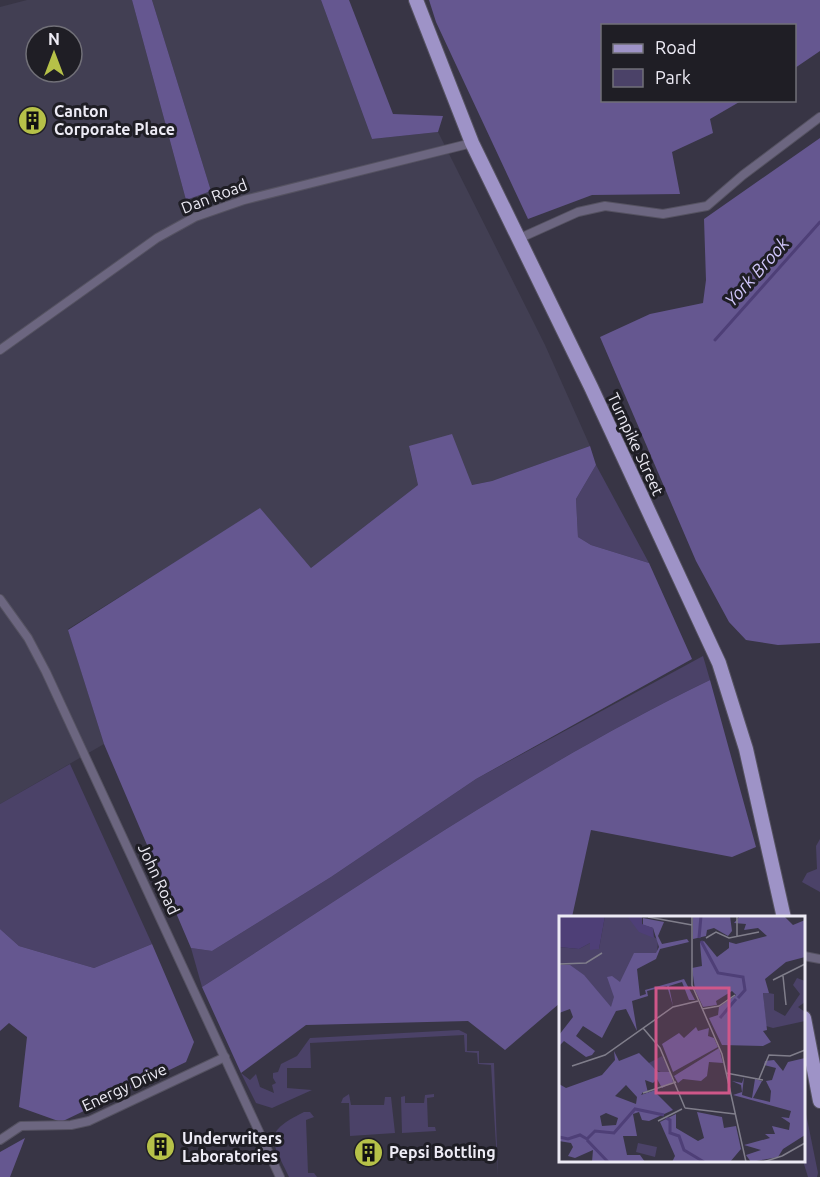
<svg xmlns="http://www.w3.org/2000/svg" width="820" height="1177" font-family="Ubuntu,sans-serif">
	<rect width="100%" height="100%" fill="#383545"/>
	<path fill="#423f53" fill-rule="evenodd" d="M27,0H132L186,200L211,191L152,0H321L372,139L438,132L545,345L590,446L492,481L471,485L409,447L418,485L311,568L260,509L68,629L104,744L0,804V7ZM36,36H72V72H36Z"/>
	<path fill="#4b4268" d="M596,465L649,563L591,545L578,537L576,499Z
		M703,656L710,680C532,766 369,880 202,987L191,948L212,951L331,877L476,779Z
		M70,764L152,944L94,968L19,946L0,929V804Z
		M820,839V892L802,882L807,873L817,869L816,846Z
		M459,1030L467,1034V1051H479V1063H494L498,1177L491,1065L478,1064L477,1053L465,1052L464,1035L310,1043L311,1068H287V1088L312,1090L272,1108L256,1103L241,1073L250,1080L256,1074L260,1087L274,1093L272,1085L276,1083L273,1078V1073L278,1072L281,1064L297,1056L310,1038Z
		M349,1094L351,1105H384L385,1097H391L395,1133L350,1136L349,1103H341L343,1098Z
		M434,1094V1097L427,1098L428,1127H435L436,1131L402,1133L401,1097L405,1096V1103H424L425,1095Z
		M804,1104L818,1173L817,1177H808L803,1161Z
		M304,1112H310L314,1117L306,1120L308,1173H314L317,1177H289C271,1139 262,1133 304,1112Z"/>
	<path fill="#655790" d="M132,0H152L211,191L186,200Z
		M321,0H349L393,114L443,116L438,132L372,139Z
		M429,0H820V51L795,68L794,26H602V100L741,101L710,119L713,133L672,152L680,194L592,195L528,219L436,22Z
		M820,138V643L778,645L746,640L729,622L696,561L600,337L650,314L703,303L706,280L704,219Z
		M452,434L472,485L492,481L590,446L596,465L576,499L578,537L591,545L649,563L692,659L476,779L331,877L212,951L191,948L104,744L68,630L260,508L311,568L418,485L409,446Z
		M710,680L756,847L732,857L591,830L572,917L560,918V1003L505,1050L468,1021L306,1025L241,1073L202,987C369,880 532,766 710,680Z
		M0,929L19,946L94,968L152,944L194,1042L186,1062L61,1122L19,1107L27,1037L9,1023L0,1031Z
		M25,1138L10,1177H0V1152Z"/>
	<g fill="none" stroke-linecap="round" stroke-linejoin="round">
		<path stroke="#4e3f77" stroke-width="3" d="M715,340L820,222"/>
		<defs>
			<path id="minor" d="M518,239L578,212L605,206L663,214L707,206L743,175L820,117
				M0,350L157,238L195,217L244,200L472,143
				M0,599L28,638L46,672L280,1177
				M804,956L820,959
				M0,1140L21,1126L71,1125L89,1121L225,1057"/>
			<path id="primary" d="M416,0L472,143L591,387L719,663L746,749L784,918
				M804,1018L820,1101"/>
		</defs>
		<use href="#minor" stroke="#555261" stroke-width="10"/>
		<use href="#primary" stroke="#555261" stroke-width="16"/>
		<use href="#minor" stroke="#6c6680" stroke-width="8"/>
		<use href="#primary" stroke="#9e93c7" stroke-width="14"/>
	</g>
	<defs>
		<symbol id="building-disc" viewBox="-11 -11 22 22"><circle r="9.5" fill="#b6c148" stroke="#1f1e25"/><path d="M-4-6H4V6H1V3H-1V6H-4ZM-2.5-4.3h1.7v1.8h-1.7ZM.8-4.3h1.7v1.8H.8ZM-2.5-1h1.7V.8h-1.7ZM.8-1h1.7V.8H.8Z" fill="#111"/></symbol>
	</defs>
	<g fill-rule="evenodd">
		<use href="#building-disc" x="16" y="104" width="33" height="33"/>
		<use href="#building-disc" x="144" y="1130" width="33" height="33"/>
		<use href="#building-disc" x="352" y="1136" width="33" height="33"/>
	</g>
	<g text-anchor="middle" stroke-width="6" stroke-linejoin="round" paint-order="stroke">
		<g font-size="16" font-weight="bold" fill="#edebf5" stroke="#1f1e25" text-anchor="start">
			<text x="54" y="117">Canton<tspan x="54" dy="18">Corporate Place</tspan></text>
			<text x="182" y="1144">Underwriters<tspan x="182" dy="18">Laboratories</tspan></text>
			<text x="389" y="1158">Pepsi Bottling</text>
		</g>
		<g font-size="16" fill="#edebf5" stroke="#1f1e25">
			<text transform="translate(214 196) rotate(-21)" y="6">Dan Road</text>
			<text transform="translate(636 444) rotate(65)" y="6">Turnpike Street</text>
			<text transform="translate(159 879) rotate(65)" y="6">John Road</text>
			<text transform="translate(124 1087) rotate(-25)" y="6">Energy Drive</text>
		</g>
		<g font-size="18" font-style="italic" fill="#d1c7fb" stroke="#1f1e25">
			<text transform="translate(757 272) rotate(-48)" y="6">York Brook</text>
		</g>
	</g>
	<g transform="translate(559 916)">
		<rect width="246" height="246" fill="#383545"/>
		<path d="M46,0H68L99,24L98,38L74,43L52,94L11,88L0,98V31L20,33L31,27L32,32L40,33ZM238,62L246,65V86L239,91L246,96V105L214,112L207,110L204,76L215,78V94L226,100L241,78L234,69ZM103,140L111,156L105,158L88,148ZM79,227L98,231L96,241L77,236Z" fill="#4b4268"/>
		<path d="M134,0H171L173,15L169,20L155,12L148,14L147,20L134,23ZM181,0H225L234,9L246,4V41L227,46L206,63L210,77H204L208,114L204,115L212,126L204,130L163,129L150,102L159,99L160,91L177,79L173,75L157,85L158,89L144,91L136,74L133,52L143,50L141,27L145,25L158,41L170,32V26L177,28L208,20L199,12L185,14L187,8L175,7ZM84,2L105,6L99,20L103,28L128,23L130,26L101,33L97,43L78,53L81,80L87,78L86,74L125,63L136,84H130L123,66L110,70L114,90L108,70L88,75L89,80L73,85L78,115L67,93L57,95L43,122L24,110L17,120L36,135L33,139L27,141L5,125L0,130V119L14,101L11,93L0,97V49H11L25,59L52,91L55,81L48,61L53,60L61,66L75,37H97L100,31L94,12L84,9ZM137,111L139,115L150,112L149,120L155,122L159,131L114,156L103,128L120,117L125,122ZM160,132L164,147L150,146L148,160L142,165L124,163L119,167L115,160ZM55,135L60,145L80,137L99,156H111L114,166L103,172L98,163L94,167L86,164L89,177L84,176L82,179L99,173L98,178L114,194L90,205L83,204L80,196L74,198L78,220H64L68,239H81L86,246H33L34,234L16,242L9,240L14,231L12,227L0,225V168L7,172L43,159L56,144ZM67,169L78,181L77,188L56,180ZM47,197L59,202L57,209L43,210L41,200ZM246,142V219L224,233L219,241L192,246L187,239L202,234L185,229L211,222L206,218H216L213,210L230,214L231,207L222,201L230,202L232,195L174,179L183,176L182,169L173,165L183,167L185,161L183,179L193,182L196,163L203,165L194,182L211,186L212,175L207,165L213,164L217,152L205,149L206,145L215,144L224,155L229,146ZM138,196L163,201L165,212L177,210L182,233L171,246H113L116,240L101,206L117,198V212L139,225L145,222Z" fill="#655790" fill-rule="evenodd"/>
		<path d="M0,0H46L40,33L31,34V27L20,33L0,31ZM68,0H83V8L94,12L95,22L80,16Z" fill="#4e3f77"/>
		<path fill="none" stroke="#4e3f77" stroke-width="3" d="M140,22L142,0M142,25L159,57L184,61L186,74L179,82M161,102L177,83M107,202L111,204V217L120,220L125,234L145,246M0,221L9,223L21,219L28,223L36,215L55,217L76,193L105,199M28,224L49,246"/>
		<path fill="none" stroke="#807e8b" stroke-width="1.5" d="M133,0V69L163,138L187,246M178,0V20M89,1L133,9M147,22L157,16L170,22L200,16M0,48L27,47L43,37M224,60L227,89M214,64L246,48M143,93L160,90L176,79M84,112L101,132L126,192M13,150L46,139L114,91L139,85M167,157L204,164M200,163L210,139L231,140L246,134M84,177L117,166M126,192L176,198M99,205L123,193M223,240L246,227M204,246L223,240"/>
		<path fill="#cf5789" fill-opacity="0.15" stroke="#cf5789" stroke-width="3" d="M97,72H170V177H97Z"/>
		<rect width="246" height="246" fill="none" stroke="#edebf5" stroke-width="3"/>
	</g>
	<rect x="601" y="24" width="195" height="78" fill="#1f1e25" stroke="#717078" stroke-width="1.5"/>
	<rect x="613" y="44" width="30" height="9" fill="#9e93c7" stroke="#717078" stroke-width="1.5"/>
	<text x="655" y="54" font-size="18" fill="#edebf5">Road</text>
	<rect x="613" y="69" width="30" height="18" fill="#4b4268" stroke="#717078" stroke-width="1.5"/>
	<text x="655" y="84" font-size="18" fill="#edebf5">Park</text>
	<g transform="translate(54 54)"><circle r="28" fill="#1f1e25" stroke="#717078" stroke-width="1.5"/>
	<path d="M0-4.5L10 22L0 15L-10 22Z" fill="#b6c148"/>
	<text y="-9" font-size="16" font-weight="bold" text-anchor="middle" fill="#edebf5">N</text>
	</g>
</svg>
